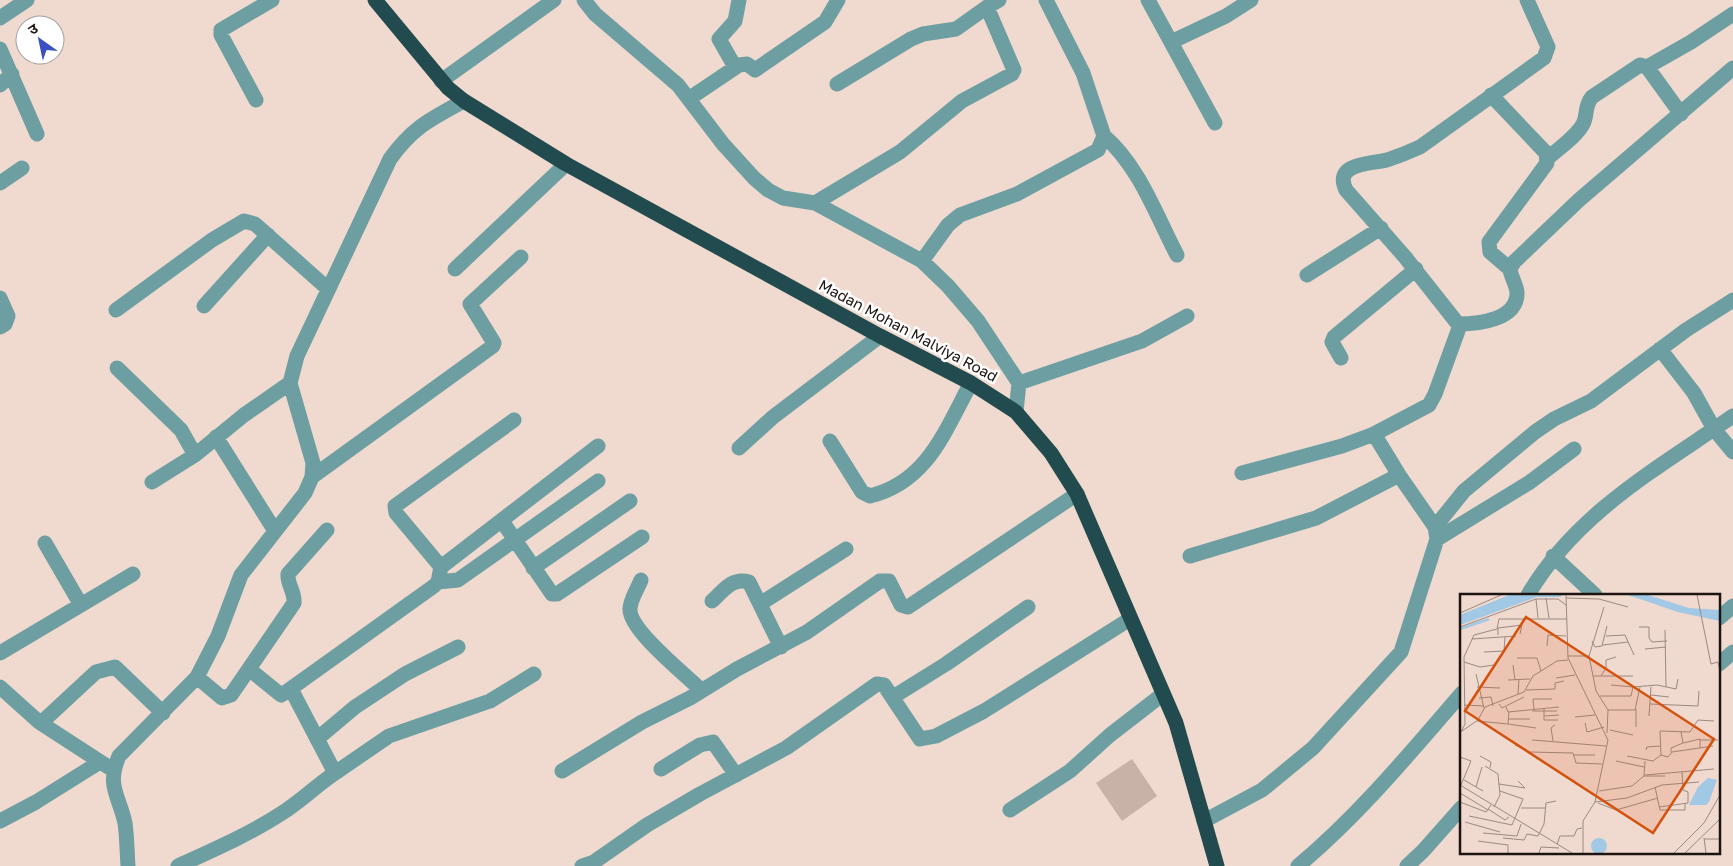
<svg xmlns="http://www.w3.org/2000/svg" width="1733" height="866" font-family="'Golos Text','Noto Sans Devanagari',sans-serif">
	<rect width="100%" height="100%" fill="#f0d9ce"/>
	<path fill="#c8b1a7" d="M1132,759L1157,796L1122,821L1096,783Z"/>
	<g fill="none" stroke-linecap="round" stroke-linejoin="round">
		<path stroke="#6d9fa2" stroke-width="15" d="M584,0L595,14L678,85L723,144L754,178L768,190L783,198L815,203L922,261L948,286L978,321L1019,383L1016,412
			M1148,0L1215,123
			M0,18L27,0
			M1171,42L1226,16L1251,0
			M0,49L37,134
			M735,67L719,39L735,21L739,0
			M1647,67L1691,42L1733,14
			M441,81L554,0
			M837,84L911,39L923,34L956,29L987,7
			M0,85L12,74
			M1491,95L1546,153L1547,163L1489,242L1490,252L1510,269
			M690,98L739,65L747,64L755,70L825,22L838,0
			M256,100L221,35V30L272,0
			M1104,136C1139,166 1156,215 1177,255
			M1548,158C1559,148 1576,137 1583,124C1588,115 1584,106 1592,97L1640,65L1647,67L1681,114
			M0,183L22,168
			M815,203L900,152L962,101L1012,74L1014,70L987,7L999,0
			M922,261L948,225L960,215L1017,194L1098,150L1104,136L1083,73L1046,0
			M455,269L566,164
			M1307,275L1381,228
			M0,298L8,316L5,324L0,327
			M204,306L268,235
			M116,310L212,240L244,221L255,224L328,289
			M1458,324C1478,324 1518,320 1517,292C1516,284 1511,277 1510,269L1514,262L1579,200L1733,68
			M1660,349L1694,393L1714,429L1733,452
			M1341,358L1332,342L1334,337L1416,269
			M117,368L181,430L195,455
			M1019,383L1142,341L1187,316
			M216,437L275,531
			M830,441L862,492L870,496C928,482 945,430 971,383
			M739,448L773,417L880,336
			M1242,473L1342,446L1374,434L1429,405L1435,394L1459,328L1458,324L1405,257L1346,190C1333,163 1370,164 1387,160C1399,156 1409,152 1420,147L1544,58L1548,47L1527,0
			M312,477L493,346L494,343L470,304L521,257
			M152,482L195,455L244,415L290,383
			M502,521L552,594H557L642,537
			M1435,527L1464,491L1535,432L1554,419L1591,401L1686,330L1733,300
			M1437,539L1530,482L1574,449
			M45,543L81,605
			M1190,556L1316,518L1399,475
			M1553,556L1595,595
			M441,567L396,513L395,506L514,420
			M533,568L630,501
			M641,580C638,588 630,600 630,609C629,630 686,675 701,690
			M438,582L458,580L598,481
			M1528,595C1576,513 1658,468 1733,416
			M712,601C724,590 732,577 749,582L781,647
			M760,604L846,549
			M1719,618L1733,606
			M0,653L133,574
			M1719,664L1733,652
			M249,669L281,695L286,692L434,586L438,582L441,567L598,446
			M197,677L222,698L231,695L294,603C295,591 287,585 288,574L327,530
			M0,687L39,722L113,770
			M291,689L335,773L389,736L490,701L534,674
			M893,697L946,664L1028,607
			M41,723L96,672L115,667L163,713
			M317,739L355,707L405,674L458,647
			M661,769L700,745L713,742L736,775
			M562,771L642,722L690,698L737,669L807,632L880,581H889L901,605L908,607L1077,494
			M1010,810L1070,771L1110,735L1163,694
			M0,821L36,802L100,762
			M1204,821L1262,790L1313,748L1401,652L1437,539L1435,527L1399,475L1374,434
			M128,866C127,852 127,837 125,823C119,795 106,786 119,756L197,677L218,636L241,575L305,493L312,477L313,463L290,383L297,356L390,159C413,127 431,119 464,101
			M178,866C213,850 250,834 282,813C301,801 317,785 335,773
			M582,866L594,862L647,825L700,794L786,748L877,684L884,685L920,739L936,736L984,711L1130,619
			M1298,866C1359,815 1410,753 1462,693
			M1407,866L1423,851L1462,807"/>
		<path stroke="#214b4e" stroke-width="15" d="M375,0L448,88L464,101L566,164L880,336L971,383L1016,412L1051,453L1077,494L1176,723L1217,866"/>
	</g>
	<g text-anchor="middle" stroke-width="5" stroke-linejoin="round" paint-order="stroke">
		<g font-size="15" fill="#1c1411" stroke="#fff">
			<text transform="translate(908 331) rotate(28)" y="5">Madan Mohan Malviya Road</text>
		</g>
	</g>
	<g transform="translate(1460 594)">
		<rect width="260" height="260" fill="#f0d9ce"/>
		<path d="M49,1H103L100,3H77L0,31V21ZM168,1H188L229,14L260,16V27L218,18ZM248,184L257,186L249,208L246,211H229L238,193ZM131 252a8 8 0 1 1 16 0a8 8 0 1 1-16 0Z" fill="#a1c8e4"/>
		<path fill="none" stroke="#a1c8e4" stroke-width="2.5" d="M0,35L29,25"/>
		<path fill="none" stroke="#9b8a82" stroke-width="1" d="M106,1L108,64L148,146L135,208L123,227V259M237,1L251,70L258,68L260,77M86,4L89,24M106,4L139,5L168,13M76,5L78,24M144,13L129,62L136,97L148,116L147,139M0,19L41,1M0,33L76,5H98L106,11M179,33H189V44L192,48L207,47M205,36L206,93M60,40L63,25M38,41V34L62,31M146,42L165,41L174,61M12,45L56,42M132,47L135,53L142,52L147,32M143,51L168,48M87,52L88,41L106,42M185,55L206,53M24,58L44,57L45,43M108,62H129M57,64H77L81,77M4,68L20,73L34,71M53,71L55,86M16,80L24,114M134,82H173M141,82L146,74V66L156,63M96,84L115,81M48,86L70,85M151,91L173,93M17,93L40,94M66,96L95,95V89L104,87M58,100L59,85M191,101L209,103M140,102H171L173,93L197,91L216,95L218,85M19,104L31,103L33,112M39,110L42,114L64,103M190,110L238,112L239,97M4,111L23,112M46,113L48,118L99,113M74,115L73,105H92M84,115V126H98M148,116H175L180,93M72,117H97M49,118L48,130L76,134M84,122L99,121M189,122L191,93M115,123L135,121M48,125H70M17,127L48,130M125,129L127,138L144,133M176,133V115M150,136L173,141M2,137L18,126L25,113L64,98L73,82L97,67L108,66M1,138L5,130L4,63L14,41L37,35L39,25H106M72,146L146,152M240,146H258M93,147L91,134L95,131M223,149L240,145V154M55,151L70,158L113,159L116,169L142,170M186,156L187,153L201,152M211,158V154L223,149L221,138M114,161H135M201,161L208,163L212,158L253,152M20,162L31,168L30,174M167,162L193,167L201,161L200,137L230,138L238,126L254,127M0,163L11,167L1,191M156,167L184,173M25,172L38,180L40,201L34,213M185,181L254,175M184,182H205M4,186L23,197M39,190L65,194L58,187M0,191L112,259M16,193L22,173M195,193L200,216H225V210M139,197L172,192L184,182L185,167M0,199L28,216M0,208L26,218L31,211M135,208L167,204L202,191L239,188M138,209L156,216L198,204M199,213L228,209V198L223,196L222,178M61,214H86M28,215L45,226L49,223M9,222L52,231L63,205L40,197M5,228L40,238M23,239L57,242L61,230M43,244L64,246L67,240L78,242L84,230L86,209L96,207M244,244L246,259M244,245H260M18,247L48,251V259M97,250L100,242H114L117,235L122,234M79,259L81,253L99,254M214,259L244,229L260,201M225,259L260,225"/>
		<path fill="#d4520c" fill-opacity="0.15" stroke="#d4520c" stroke-width="2.5" d="M66,23L254,145L193,239L5,117Z"/>
		<rect width="260" height="260" fill="none" stroke="#1c1411" stroke-width="2.5"/>
	</g>
	<g transform="translate(40 40) rotate(327)"><circle r="24" fill="#ffffff" stroke="#a4a1a0"/>
	<path d="M0-4L9 19L0 12L-9 19Z" fill="#3850c2"/>
	<text y="-8" font-size="14" font-weight="bold" text-anchor="middle" fill="#1c1411">उ</text>
	</g>
</svg>
